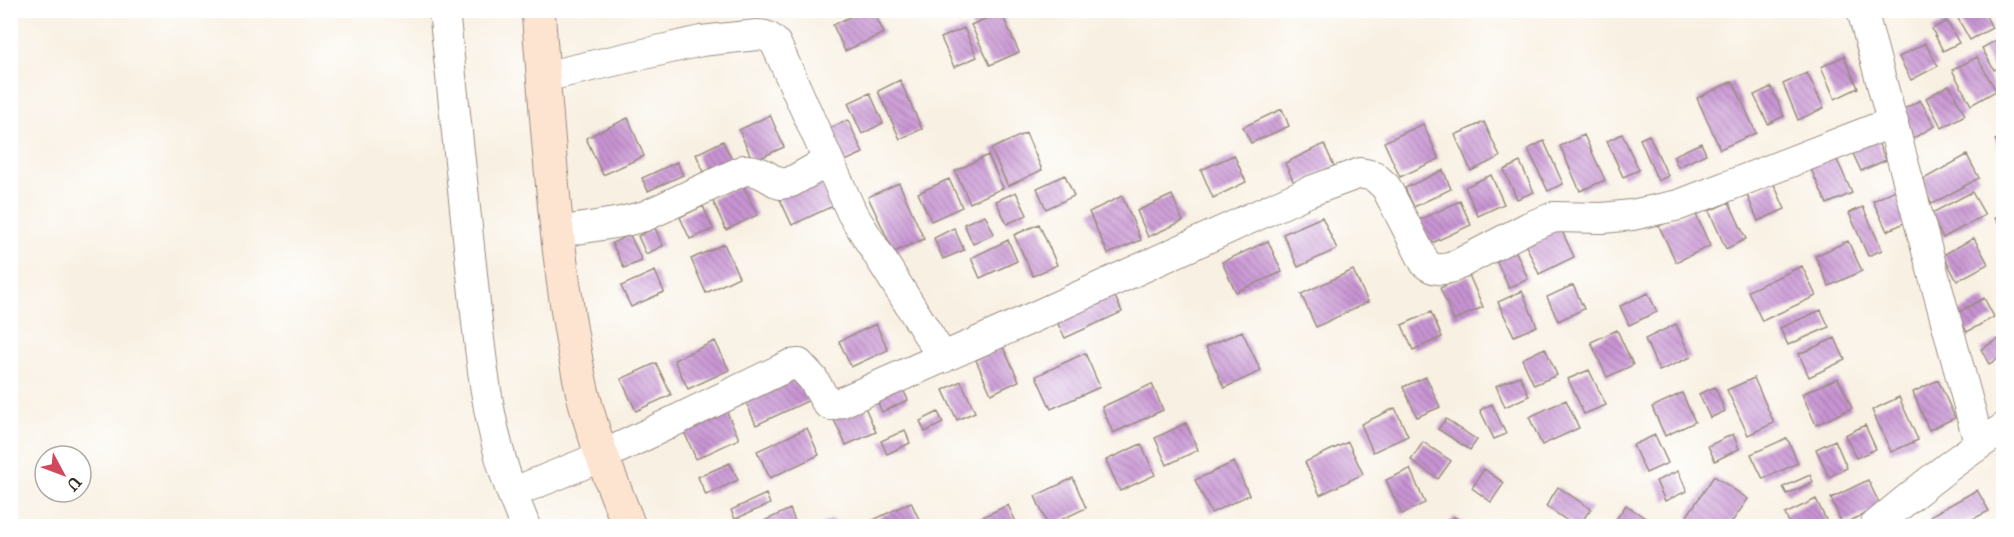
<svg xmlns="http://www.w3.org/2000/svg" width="2014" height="537" font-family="'IM FELL Great Primer',serif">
	<defs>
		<pattern id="building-back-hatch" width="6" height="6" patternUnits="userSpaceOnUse" patternTransform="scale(1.5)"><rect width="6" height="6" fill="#c894d3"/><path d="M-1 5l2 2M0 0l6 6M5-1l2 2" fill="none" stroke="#a479ab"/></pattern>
	</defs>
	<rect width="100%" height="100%" fill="#fff"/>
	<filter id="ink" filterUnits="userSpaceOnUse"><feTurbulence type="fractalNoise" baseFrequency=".0167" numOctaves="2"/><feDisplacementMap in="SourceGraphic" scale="12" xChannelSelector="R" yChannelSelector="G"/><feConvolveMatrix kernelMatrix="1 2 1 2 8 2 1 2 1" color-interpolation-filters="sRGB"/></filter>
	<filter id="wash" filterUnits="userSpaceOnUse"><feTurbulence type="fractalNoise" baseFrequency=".008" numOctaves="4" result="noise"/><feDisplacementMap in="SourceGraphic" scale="24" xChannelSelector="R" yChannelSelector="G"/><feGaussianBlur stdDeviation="1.35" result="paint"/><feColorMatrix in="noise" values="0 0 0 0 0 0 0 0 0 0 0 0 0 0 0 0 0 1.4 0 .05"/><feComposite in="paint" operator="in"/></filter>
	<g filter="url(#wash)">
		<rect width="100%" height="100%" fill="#f8f0e2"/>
		<g id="blocks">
			<path fill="url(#building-back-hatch)" d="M864,10H873L884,33L845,51L833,25Z
				M1965,10H1983L1992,28L1970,40L1956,15Z
				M1997,10H2004V23Z
				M1001,12L1019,52L990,65L971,25Z
				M1947,21L1959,43L1943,51L1932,29Z
				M964,28L977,57L954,67L941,38Z
				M2004,36V65L1994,70L1982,48Z
				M1925,43L1938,66L1911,80L1899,57Z
				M1844,56L1858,88L1835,99L1821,67Z
				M1977,57L1996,91L1971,105L1952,70Z
				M1807,73L1824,108L1798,120L1783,84Z
				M900,80L922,129L900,139L878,91Z
				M1733,81L1756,133L1720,149L1697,98Z
				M1949,85L1965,115L1942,128L1926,98Z
				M1771,87L1784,116L1768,124L1754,95Z
				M870,93L883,123L862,134L848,103Z
				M1920,100L1935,126L1910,140L1895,114Z
				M1282,109L1289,126L1251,143L1243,127Z
				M770,115L784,147L753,161L739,130Z
				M628,118L644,156L603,175L586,138Z
				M848,120L863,153L834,166L819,133Z
				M1484,122L1500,157L1471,171L1455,135Z
				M1423,124L1439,159L1400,177L1384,142Z
				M1026,133L1042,170L1008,186L991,149Z
				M1622,134L1639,170L1623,177L1607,141Z
				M1874,134L1886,160L1861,171L1849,145Z
				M1584,135L1605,180L1580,191L1560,146Z
				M1649,135L1668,176L1658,181L1640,139Z
				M2004,135V156L1995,140Z
				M723,141L736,169L708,182L696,154Z
				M1544,141L1563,184L1548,191L1528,149Z
				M1701,143L1706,154L1678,167L1673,156Z
				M1324,144L1334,166L1295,185L1285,163Z
				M1833,151L1852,193L1827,204L1808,163Z
				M988,155L1003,188L970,203L955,171Z
				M1234,155L1246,182L1213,198L1201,170Z
				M1967,155L1979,178L1932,204L1920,181Z
				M677,162L683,175L648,191L642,178Z
				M1520,162L1534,192L1517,199L1504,170Z
				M1443,170L1451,189L1414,207L1405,188Z
				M1065,175L1074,196L1046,209L1037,188Z
				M1491,175L1504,204L1478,216L1465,187Z
				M819,176L833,206L792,225L778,195Z
				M949,179L962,207L931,221L918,193Z
				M1773,182L1785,209L1758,221L1747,195Z
				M899,183L924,239L894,252L868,197Z
				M743,185L757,215L726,230L712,199Z
				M1899,188L1913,219L1887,231L1873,201Z
				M1016,192L1027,215L1007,224L996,201Z
				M1972,192L1985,215L1943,238L1930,214Z
				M1172,195L1183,221L1148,237L1137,211Z
				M1122,196L1141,240L1108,254L1089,212Z
				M1460,201L1471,225L1430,244L1419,220Z
				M1729,202L1746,239L1726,249L1709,211Z
				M703,206L713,229L690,239L680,217Z
				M1863,207L1882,250L1868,256L1849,213Z
				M1694,210L1710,246L1676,262L1659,226Z
				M2004,214V234L1995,218Z
				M985,215L994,234L973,244L964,224Z
				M1322,217L1337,249L1298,267L1283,234Z
				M1039,224L1057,265L1033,276L1014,235Z
				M1560,227L1574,257L1539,274L1525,243Z
				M655,228L663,246L646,254L638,236Z
				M954,228L964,250L943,259L934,238Z
				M630,235L642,261L624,268L612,243Z
				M1974,238L1988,264L1957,281L1943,255Z
				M1008,240L1017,261L980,278L971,258Z
				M1268,241L1282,272L1236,292L1222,262Z
				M1848,241L1862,271L1829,286L1815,256Z
				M724,244L739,277L706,293L691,259Z
				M1513,245L1528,279L1509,288L1493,254Z
				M1802,266L1816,296L1762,321L1748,291Z
				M1353,270L1368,302L1316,327L1301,294Z
				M655,271L664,292L631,307L621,286Z
				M1469,275L1483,307L1454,320L1440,288Z
				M1573,285L1584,309L1558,321L1547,297Z
				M1112,290L1122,312L1065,338L1054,316Z
				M1522,291L1537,326L1514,336L1498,302Z
				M1648,293L1657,312L1629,325L1620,306Z
				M1984,298L1994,317L1967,332L1957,313Z
				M1821,310L1829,327L1788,345L1780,328Z
				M1431,312L1442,337L1413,350L1402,325Z
				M876,324L888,350L851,367L839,341Z
				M1676,324L1691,357L1659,371L1645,339Z
				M1617,330L1633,365L1607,377L1591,342Z
				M1242,331L1261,371L1224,388L1206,347Z
				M2004,336V356L1989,364L1981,349Z
				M1835,338L1845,360L1809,377L1799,354Z
				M715,341L729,370L688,389L674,360Z
				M1003,347L1019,381L991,394L976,360Z
				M1545,348L1557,375L1534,385L1522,359Z
				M1085,353L1100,387L1051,409L1036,376Z
				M656,363L671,395L636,411L621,379Z
				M1589,370L1606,405L1584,414L1568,379Z
				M796,371L810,400L756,425L743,395Z
				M1520,376L1529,396L1505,407L1496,386Z
				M1426,377L1440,407L1417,417L1403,387Z
				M1754,378L1774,423L1748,435L1727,390Z
				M1838,378L1852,408L1816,425L1802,394Z
				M1938,380L1955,418L1929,430L1913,392Z
				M961,381L975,412L957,420L943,390Z
				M900,383L908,400L882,412L874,394Z
				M1152,384L1163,410L1113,433L1102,407Z
				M1715,387L1725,411L1710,418L1699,394Z
				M1682,393L1695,422L1665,436L1652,407Z
				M1899,397L1918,440L1891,452L1872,410Z
				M1566,400L1579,428L1542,445L1529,417Z
				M1492,404L1506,434L1494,439L1480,410Z
				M864,405L876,432L846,445L833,418Z
				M725,408L739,439L696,459L682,427Z
				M1395,408L1408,436L1373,452L1361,424Z
				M938,412L943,423L925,432L920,421Z
				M1446,419L1477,440L1470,450L1438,429Z
				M1186,423L1198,450L1167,465L1155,438Z
				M1865,425L1876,449L1856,458L1845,435Z
				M807,428L819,455L770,478L757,451Z
				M905,430L910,443L887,454L881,441Z
				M1733,434L1739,449L1715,461L1708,446Z
				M1655,435L1668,463L1646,473L1633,445Z
				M1787,438L1798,463L1763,479L1751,454Z
				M1835,440L1847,468L1829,477L1816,449Z
				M1348,442L1363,474L1320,495L1305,462Z
				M1423,442L1451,461L1438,479L1411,460Z
				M1141,444L1155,475L1120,491L1106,460Z
				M1234,462L1249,495L1211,513L1195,480Z
				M730,463L738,480L706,495L698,477Z
				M1410,469L1425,503L1402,514L1386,480Z
				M1484,469L1504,483L1491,502L1472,488Z
				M1678,471L1687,491L1665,501L1656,481Z
				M1810,475L1813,482L1787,494L1783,487Z
				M1714,476L1748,499L1729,526H1703L1687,516Z
				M1073,478L1086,508L1048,526L1035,496Z
				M1868,480L1881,507L1842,524L1831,498Z
				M1558,487L1591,509L1578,526H1575L1546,506Z
				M1977,490L1989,511L1959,526H1936L1930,516Z
				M766,494L770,504L735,519L731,510Z
				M1816,499L1829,526H1791L1785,514Z
				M911,502L922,526H872L869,522Z
				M1008,505L1018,526H981L978,519Z
				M1626,505L1657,526H1623L1615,521Z
				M790,509L796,524L791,526H767L764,521Z
				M1454,517L1468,526H1447Z
				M833,519L836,526H818Z"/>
		</g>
	</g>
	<g filter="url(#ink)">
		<use href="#blocks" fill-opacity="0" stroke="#9a8d80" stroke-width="1.5"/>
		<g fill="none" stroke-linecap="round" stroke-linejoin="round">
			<defs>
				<path id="minor" d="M444,10C453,95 462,180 471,265C479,340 485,422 512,493L598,458L790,365L799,364L813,379L827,403L831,405L842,402L1023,322L1308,192L1360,173L1374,176L1386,187L1425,263C1434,271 1442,270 1453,267L1529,227L1554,217L1603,218L1632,215L1679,205L1893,122
					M1862,10L1979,443
					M543,77L701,41L757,35C766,35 770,37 776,44L852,213L943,358
					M558,232L621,222L645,216L744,170C759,169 767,177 780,184L791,182L828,161
					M512,493L525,526
					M1875,526C1916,491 1958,457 2004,428"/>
				<path id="secondary" d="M538,10C548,132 555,256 579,376C589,428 610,477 629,526"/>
			</defs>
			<use href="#minor" stroke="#9a8d80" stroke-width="32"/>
			<use href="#secondary" stroke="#9a8d80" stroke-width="35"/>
			<use href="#minor" stroke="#fff" stroke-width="30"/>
			<use href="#secondary" stroke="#fde4d1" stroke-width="33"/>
		</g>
	</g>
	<rect width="2014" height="537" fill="none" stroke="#fff" stroke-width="36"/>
	<g transform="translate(63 474) rotate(131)"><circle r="28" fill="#ffffff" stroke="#b1aaa5" stroke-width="1.5"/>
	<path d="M0-4.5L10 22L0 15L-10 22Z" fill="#d1495b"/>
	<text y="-9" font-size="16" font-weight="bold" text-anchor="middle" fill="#3b2a1e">U</text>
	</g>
</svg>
